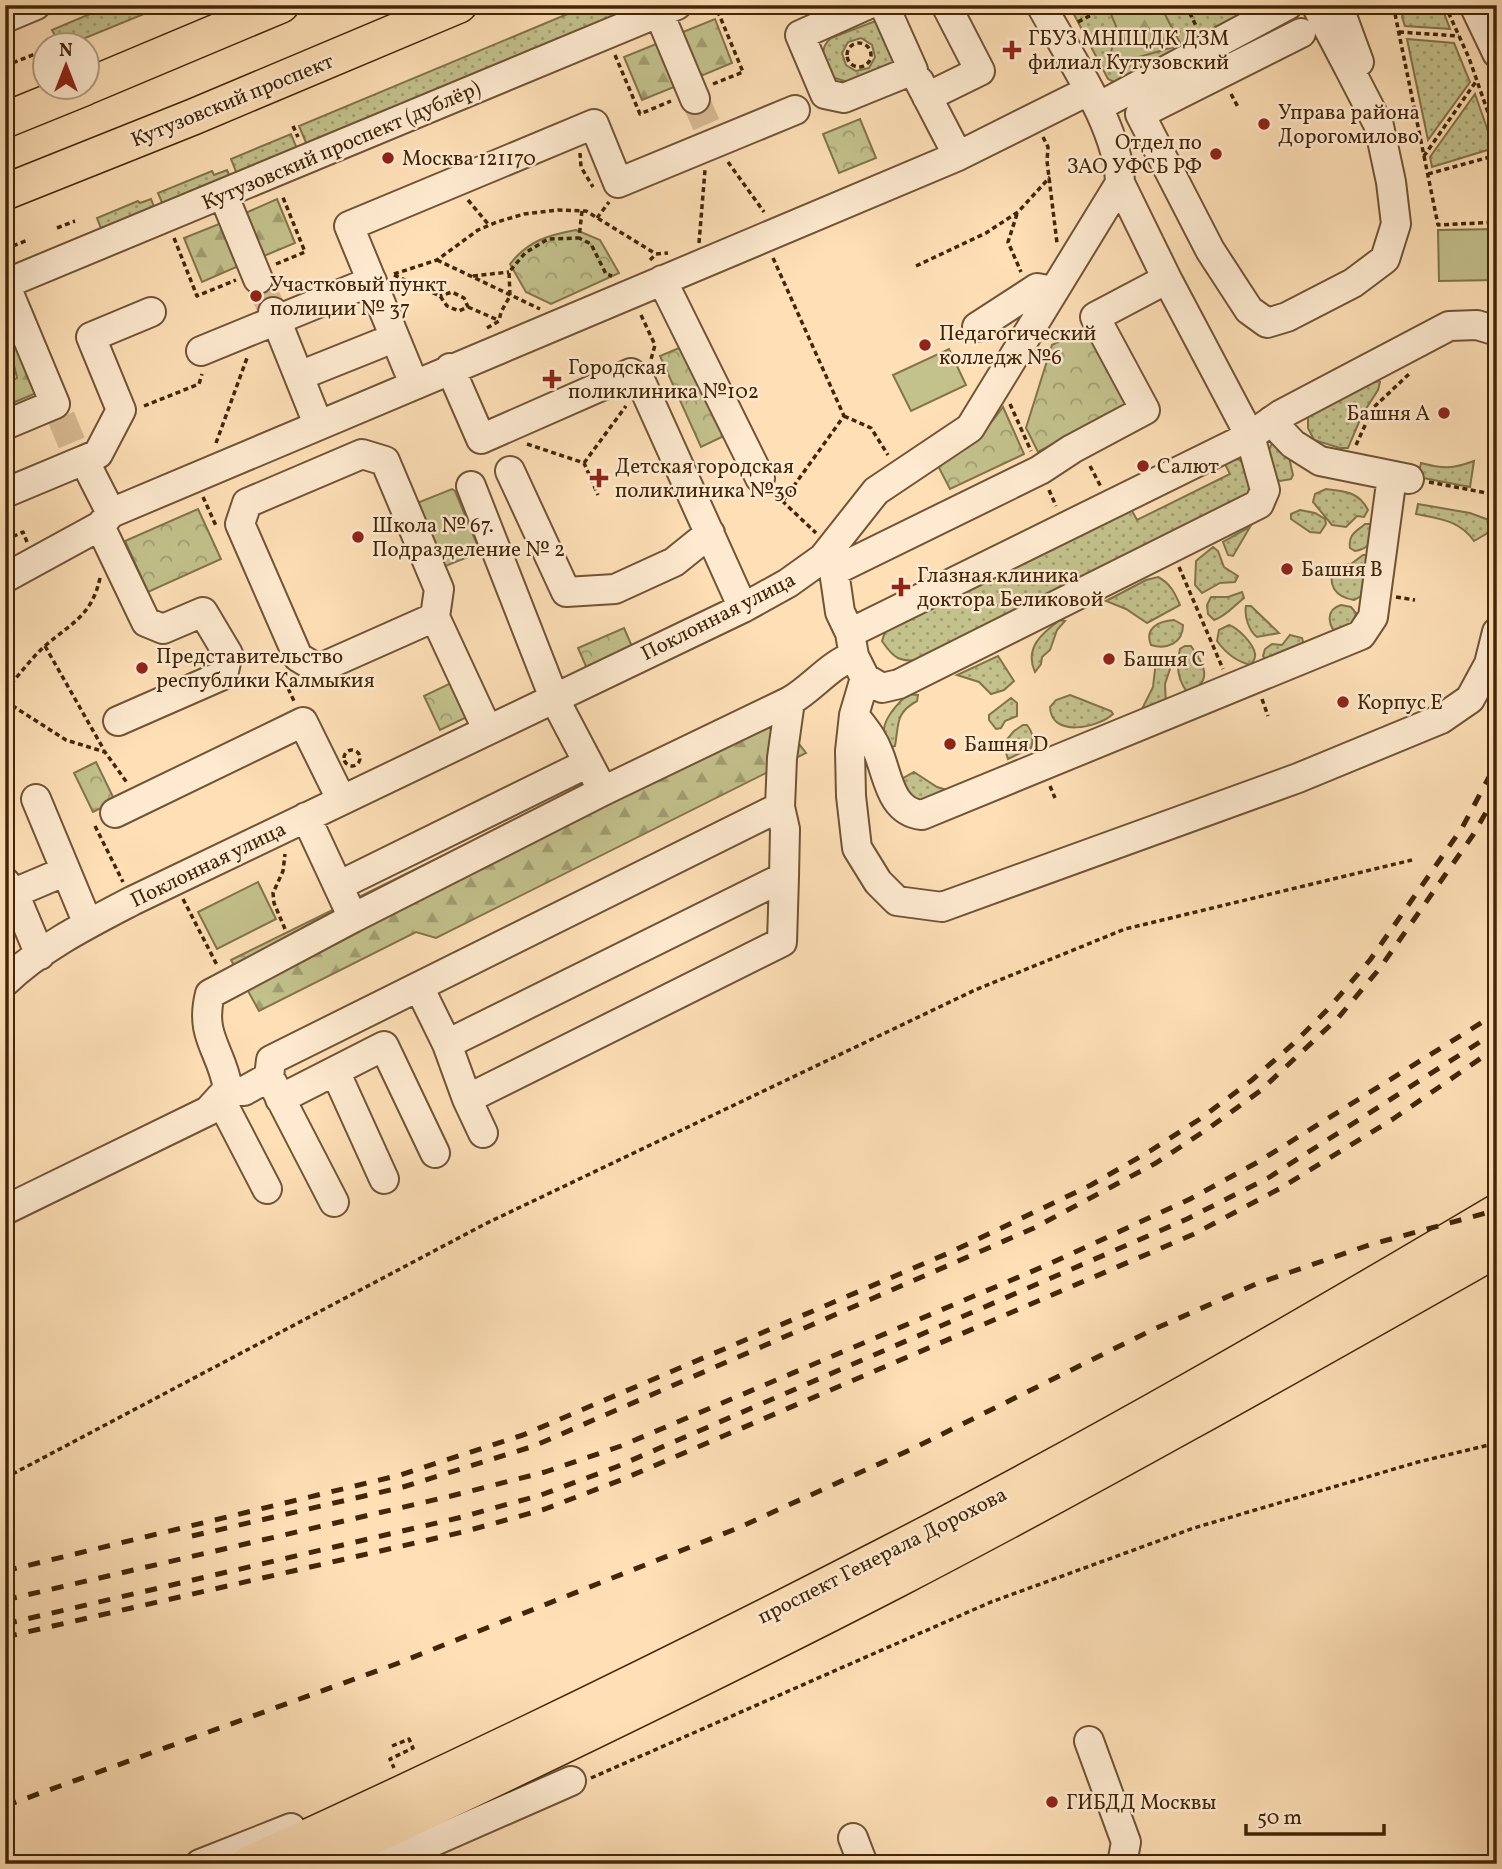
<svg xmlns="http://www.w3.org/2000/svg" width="1502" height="1869" font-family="Vollkorn,serif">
	<defs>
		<pattern id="grass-dots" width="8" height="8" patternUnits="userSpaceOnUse" patternTransform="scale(1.75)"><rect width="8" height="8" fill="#c3c18c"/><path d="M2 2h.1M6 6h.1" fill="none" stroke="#a09d71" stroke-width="1.8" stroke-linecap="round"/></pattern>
		<pattern id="forest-firs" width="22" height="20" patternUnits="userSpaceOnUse" patternTransform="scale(1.75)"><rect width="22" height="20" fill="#c3c18c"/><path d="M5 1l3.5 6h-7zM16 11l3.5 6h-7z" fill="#a09d71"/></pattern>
		<pattern id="park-crowns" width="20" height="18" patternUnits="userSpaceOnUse" patternTransform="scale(1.75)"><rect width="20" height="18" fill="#c3c18c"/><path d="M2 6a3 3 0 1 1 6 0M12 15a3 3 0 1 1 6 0" fill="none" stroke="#a09d71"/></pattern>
	</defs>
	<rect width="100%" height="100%" fill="#fedfb6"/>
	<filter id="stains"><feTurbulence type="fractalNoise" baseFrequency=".00286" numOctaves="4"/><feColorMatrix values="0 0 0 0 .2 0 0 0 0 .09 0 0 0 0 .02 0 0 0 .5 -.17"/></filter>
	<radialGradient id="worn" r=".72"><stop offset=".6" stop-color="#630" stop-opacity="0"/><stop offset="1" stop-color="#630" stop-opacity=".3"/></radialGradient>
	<path fill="url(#grass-dots)" stroke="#82744a" stroke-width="2" fill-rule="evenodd" d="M111,5H141L144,14L68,45H60L52,30Z
		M589,5H631L633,9L643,5L307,145L299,126Z
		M1069,5H1257L1114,82L1108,79Z
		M1406,5H1441L1450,29L1405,26L1402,17Z
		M873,22H880L897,58L893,64L848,82L831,77C825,62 817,50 831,38ZM861,38L872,45L875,57L869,68L856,71L846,65L842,53L848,42Z
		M1407,39L1454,43L1470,82L1428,140Z
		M1475,94L1494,148L1432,167L1430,157Z
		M291,134L297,149L237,174L231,159Z
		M227,170L230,177L163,205L158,193L212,171L214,175Z
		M151,199L155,209L102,231L97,218L138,201L140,203Z
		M1371,380L1380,382L1378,390L1362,415L1348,448H1340L1314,440L1308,428V415Z
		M1273,441L1289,457L1293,475L1291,479L1280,481L1275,479L1268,452Z
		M1236,458L1245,464L1252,492L922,660C899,662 894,659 882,641L886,629L1130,507L1137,520L1230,474L1223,460Z
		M1474,461L1470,487L1418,477L1421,463C1444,469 1452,469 1474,461Z
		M1326,489C1345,491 1359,492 1368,510L1364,517L1357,516L1346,527L1332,525L1313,502L1315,494Z
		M1418,504L1470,513L1497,523L1486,534L1474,541C1459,520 1440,519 1416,514Z
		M1300,510L1315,513L1325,519L1326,524L1320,533L1310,532L1291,519V514Z
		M1365,524H1370L1373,528C1371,541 1370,549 1355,551L1350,548C1348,534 1356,532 1365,524Z
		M1250,527L1233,556L1228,555L1223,542Z
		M1213,547L1218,551L1224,567L1238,576L1235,582L1220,583L1202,593L1195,585L1196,561Z
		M1363,555H1368L1363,595L1354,600C1335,597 1327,585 1334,566L1351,564Z
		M1158,577C1170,583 1175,593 1180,605L1147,623L1126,609L1106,601L1146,580Z
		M1242,592L1244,598C1235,605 1225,617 1214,620L1208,614L1207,605L1211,597H1228Z
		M1341,605L1351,607L1356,613L1352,631L1340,636C1328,628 1324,610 1341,605Z
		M1246,606H1251L1279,633L1257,637C1249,631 1244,616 1246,606Z
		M1060,620L1065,621L1057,630L1050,650L1042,657L1041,664L1035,672C1024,648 1042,633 1060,620Z
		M1174,620L1183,625C1183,643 1167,650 1151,645C1144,628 1159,621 1174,620Z
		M1229,625C1238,628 1254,644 1255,654C1256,659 1253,661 1251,665C1237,662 1225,652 1217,641L1219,630Z
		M1290,635L1302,638L1304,645L1268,663L1263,656L1265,649L1272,644L1282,645Z
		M1185,646H1191C1204,664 1214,681 1188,693C1177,680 1176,665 1180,649Z
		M998,656L1014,681L1004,690L991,694L979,682L957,675Z
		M1164,656L1169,658L1170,669L1165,684L1166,704L1141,711L1153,687L1156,661Z
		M908,694L918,695L917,701C895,713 899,724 895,746L888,748C875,727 893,708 908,694Z
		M1070,695L1111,711L1113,714C1098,728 1051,738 1050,707L1056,700Z
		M1011,698L1017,703V716L1005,721L1001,728L996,729L989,720V715Z
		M1023,725H1027C1033,733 1034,738 1031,748L1008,759L1003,744L1014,731Z
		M914,772L937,787L947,790L945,796L918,806L893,784Z"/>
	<path fill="url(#forest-firs)" stroke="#82744a" stroke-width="2" d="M1107,5H1160L1181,45L1139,57L1110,59L1116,26Z
		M715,19L732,63L696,78L678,34Z
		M661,42L679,85L642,100L624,57Z
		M277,199L295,243L259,258L241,215Z
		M224,222L241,265L202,282L184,238Z
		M5,322H8L39,392L5,406V385L17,378C13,358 5,342 5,322Z
		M763,698L806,753L436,938L416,932L259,1011L231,960Z"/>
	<path fill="url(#park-crowns)" stroke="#82744a" stroke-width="2" d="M860,119L876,158L839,173L823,134Z
		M576,230L600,240L619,273L551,304L526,292L510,264C528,241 548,235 576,230Z
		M1091,324L1132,402L1038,452L1026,428L1052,345Z
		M686,345L726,435L701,447L660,356Z
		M1003,407L1024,454L950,489L937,464C969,447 981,437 1003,407Z
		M198,509L221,559L148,592L125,541Z
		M624,628L634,651L588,671L578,648Z
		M451,683L467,717L440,730L424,696Z
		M96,762L115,801L93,812L74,773Z"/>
	<path fill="#c3c18c" stroke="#82744a" stroke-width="2" d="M1497,229V280L1439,281L1438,230Z
		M949,349L966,385L911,411L893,375Z
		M452,489L455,491L479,549L478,553L443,567L417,503Z
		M258,882L276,919L217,949L198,912Z"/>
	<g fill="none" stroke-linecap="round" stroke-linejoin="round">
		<path stroke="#d8ba93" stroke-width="28" stroke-dasharray="28 14" stroke-linecap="butt" d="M695,99L710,133
			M258,279L273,312
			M61,417L73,446"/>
		<defs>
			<path id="minor" d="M867,5L800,35L825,94L844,98L913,70L884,5
				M1316,5L1349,68L1359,62L1338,5
				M1474,5L1497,53
				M659,13L695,99
				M5,18L36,5
				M1301,33L1140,114L1210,250L1249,310L1267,323L1287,317L1353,283L1385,259L1396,224L1391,182L1379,126L1349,68
				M919,81L958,156
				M927,97L980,71L946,5
				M1098,107L1288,5
				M1120,183L1167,279L1250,436L1265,490L1259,504L899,684L882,688L865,678L854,656L850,633L840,612L834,571L1040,470L1072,449L1145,410L1095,317L1167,279
				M223,194L258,279
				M662,280L760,478
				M5,284L677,5
				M5,284L55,404L5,425
				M273,312L318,424
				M977,327L1037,288L1053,291
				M201,351L372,281
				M450,368L481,439L631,373
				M299,376L379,344
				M414,384L349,226L594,124L618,183L795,110
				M642,384L743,608
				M1271,421L1293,444L1320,461L1409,479
				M362,454L385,461L439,589L435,617L318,669L298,657L240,524L247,503Z
				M84,460L98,454L121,410L91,337L151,312
				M510,471L566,592L615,589L674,562L710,533
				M471,486L554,698L603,791
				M5,493L84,460L111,513
				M100,526L146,622L163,629L203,612L228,654L223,675L118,721
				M5,578L100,526L111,513L958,156L1088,91
				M435,617L487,729
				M850,633L1250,436L1280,415L1449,326L1477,325L1497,331
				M865,678L854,715L850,751L851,796L857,848L878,882L897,901L942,907L1298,778L1441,719L1470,699L1489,664L1497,632
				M854,715C863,727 873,738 878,752C888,775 890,812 922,815L1361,635L1373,617L1392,476
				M36,799L88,924
				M780,807L782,758L790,701
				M115,813L303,722L341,799
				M5,882L14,893L66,871
				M338,886L588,763
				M14,893L40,955
				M353,918L603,791L790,701C813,688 829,665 854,656
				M5,982C40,948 88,924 132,901L743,608L788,583L823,558L876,491L970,428L1120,183C1119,127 1068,55 1041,5
				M447,1044L467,1099L782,942L784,877
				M335,1071L384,1179
				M272,1082L334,1202
				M228,1089L244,1091L269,1077L271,1060L780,807L785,829L784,877L447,1044L419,987
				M280,1099L384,1046L435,1153
				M467,1099L483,1133
				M225,1108L267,1189
				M5,1210L208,1111L228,1089C222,1050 199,1037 210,994L353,918L306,817
				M1089,1741L1126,1842L1122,1864
				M853,1838L863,1864
				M200,1864L291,1828
				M382,1864L571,1781"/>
			<path id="major" d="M88,86L281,5
				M5,120L84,88
				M5,192L193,117L459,5
				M249,1864C466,1765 681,1661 892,1552C1098,1446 1298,1330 1497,1212
				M314,1864C510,1772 706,1678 898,1579C1100,1474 1299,1361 1497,1249"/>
		</defs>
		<use href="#minor" stroke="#705434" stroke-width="32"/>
		<use href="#major" stroke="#412609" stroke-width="38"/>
		<path stroke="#412609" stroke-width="3.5" stroke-dasharray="5 3.5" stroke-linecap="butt" d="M1186,5L1197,28
			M1388,5L1395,14L1399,5
			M1445,5L1469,58L1497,138
			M1395,14L1424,156L1477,80
			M1078,22L1110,5
			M1399,32L1459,36
			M847 55a12 12 0 1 1 24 0a12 12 0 1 1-24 0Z
			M615,55L640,114L671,101
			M5,66L35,54L38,62
			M713,84L743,72L716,7
			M1231,94L1238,107
			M293,126L298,137
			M1043,137L1048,147L1047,161L1057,243
			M580,153L581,167L593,187
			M1424,156L1438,225L1497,222
			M728,162L764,212
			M1428,174L1497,155
			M468,200L489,225
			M582,211L579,238L591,244L606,274L612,276
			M1017,214L1008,242L1021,272
			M597,218L609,202
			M57,228L75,221
			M174,238L197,296L236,280
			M699,243L705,170
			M5,249L28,240
			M773,258L844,416L783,501
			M437,260L540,309
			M650,260L656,254L668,253
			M276,264L305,252L282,195
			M916,266L986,233L1018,212L1050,177
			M394,274L437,260L478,230L497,222L524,214L558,210L586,211L656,254
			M394,275L440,296L447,306L459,311L468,307L464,298L452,292L440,296
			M473,276L509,272
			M468,307L498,320
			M641,315L655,345L650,363
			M487,328L499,321L501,312L510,296L509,272L525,253L548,239L579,238
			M1010,404L1031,451
			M144,406L199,384L202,374
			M844,416L871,428L888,455
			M216,443L247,358
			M527,444L584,463L598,495
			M1356,445L1373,408L1409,374
			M584,463L626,406
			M1090,466L1101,487
			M1429,482L1492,494L1497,475
			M1049,490L1056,506
			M776,495L816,533
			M203,497L217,528
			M5,540L23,532L27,542
			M1179,567L1223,669
			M1396,597L1415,600
			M45,646L104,750
			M281,673L294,701
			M5,690C19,676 31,658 46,645C72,623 92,615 100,578
			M1262,699L1268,716
			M5,701L66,740L105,752L128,784
			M344 758a8 8 0 1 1 16 0a8 8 0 1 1-16 0Z
			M1050,786L1055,798
			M95,826L123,882
			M183,899L218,967
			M285,929L274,903L273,893L283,871L285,854
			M5,1478L485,1224L975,990L1125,929L1412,860
			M392,1746L409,1739L413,1748L390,1759L394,1768
			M591,1778L991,1602L1194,1528L1418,1462L1497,1443"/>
		<use href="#minor" stroke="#feead0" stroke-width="28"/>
		<use href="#major" stroke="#fedfb6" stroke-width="35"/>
		<path stroke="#412609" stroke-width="5" stroke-dasharray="12 12" stroke-linecap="butt" d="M1493,5L1497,14
			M192,1536L403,1487L534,1446L1034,1228L1156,1163L1209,1128L1260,1091L1338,1018L1380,968L1473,835L1497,793
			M5,1571L400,1475L523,1435L951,1252L1091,1185L1150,1151L1200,1119L1252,1080L1293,1044L1329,1008L1370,960L1462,828L1497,762
			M5,1600L451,1496L545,1472L621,1446L1047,1265L1190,1199L1258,1162L1497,1013
			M5,1624L458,1518L541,1495L616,1467L1187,1219L1268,1178L1497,1031
			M5,1637L463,1532L545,1509L621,1480L1194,1234L1279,1189L1393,1119L1497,1047
			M5,1806L396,1664L738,1528L914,1448L1150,1331L1256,1284L1369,1245L1497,1210"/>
	</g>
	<g fill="#8f2418" stroke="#feead0" stroke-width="2.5">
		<path d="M1008.5 39.5h7v7h7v7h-7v7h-7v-7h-7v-7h7z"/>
		<circle cx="1264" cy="124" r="7"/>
		<circle cx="1216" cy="154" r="7"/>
		<circle cx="388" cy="158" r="7"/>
		<circle cx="256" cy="296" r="7"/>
		<circle cx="925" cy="345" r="7"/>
		<path d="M548.5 368.5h7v7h7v7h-7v7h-7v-7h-7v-7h7z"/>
		<circle cx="1444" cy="413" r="7"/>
		<circle cx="1143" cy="466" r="7"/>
		<path d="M595.5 467.5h7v7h7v7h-7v7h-7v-7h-7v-7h7z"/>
		<circle cx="358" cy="537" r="7"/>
		<circle cx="1287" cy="569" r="7"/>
		<path d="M897.5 576.5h7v7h7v7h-7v7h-7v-7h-7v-7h7z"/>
		<circle cx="1109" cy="659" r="7"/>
		<circle cx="142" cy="668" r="7"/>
		<circle cx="1343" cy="702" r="7"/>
		<circle cx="950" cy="744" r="7"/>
		<circle cx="1052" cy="1802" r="7"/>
	</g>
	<g text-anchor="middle" stroke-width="5" stroke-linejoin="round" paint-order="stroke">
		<g font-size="21" fill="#412609" stroke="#feead0" text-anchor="start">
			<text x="1028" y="45">ГБУЗ МНПЦДК ДЗМ<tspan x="1028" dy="24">филиал Кутузовский</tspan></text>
			<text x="1278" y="119">Управа района<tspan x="1278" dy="24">Дорогомилово</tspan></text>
			<text x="1202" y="149" text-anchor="end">Отдел по<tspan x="1202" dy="24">ЗАО УФСБ РФ</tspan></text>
			<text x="402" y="165">Москва 121170</text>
			<text x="270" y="291">Участковый пункт<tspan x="270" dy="24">полиции № 37</tspan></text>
			<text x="939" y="340">Педагогический<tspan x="939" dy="24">колледж №6</tspan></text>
			<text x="568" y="374">Городская<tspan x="568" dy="24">поликлиника №102</tspan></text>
			<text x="1430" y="420" text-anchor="end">Башня А</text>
			<text x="615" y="473">Детская городская<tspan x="615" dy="24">поликлиника №30</tspan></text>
			<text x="1157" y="473">Салют</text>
			<text x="372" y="532">Школа № 67.<tspan x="372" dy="24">Подразделение № 2</tspan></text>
			<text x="1301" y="576">Башня B</text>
			<text x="917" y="582">Глазная клиника<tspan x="917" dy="24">доктора Беликовой</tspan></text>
			<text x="156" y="663">Представительство<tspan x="156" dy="24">республики Калмыкия</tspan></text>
			<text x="1123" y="666">Башня C</text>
			<text x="1357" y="709">Корпус E</text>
			<text x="964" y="751">Башня D</text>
			<text x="1066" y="1809">ГИБДД Москвы</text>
		</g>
		<g font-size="21" fill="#412609" stroke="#feead0">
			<text transform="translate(232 100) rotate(-22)" y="7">Кутузовский проспект</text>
			<text transform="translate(341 145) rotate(-23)" y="7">Кутузовский проспект (дублёр)</text>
			<text transform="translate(718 616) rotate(-27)" y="7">Поклонная улица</text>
			<text transform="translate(208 864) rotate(-26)" y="7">Поклонная улица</text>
			<text transform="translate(882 1555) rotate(-27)" y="7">проспект Генерала Дорохова</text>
		</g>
	</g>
	<rect width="1502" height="1869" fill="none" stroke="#fedfb6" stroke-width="28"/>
	<rect x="7" y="7" width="1488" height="1855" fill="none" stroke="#412609" stroke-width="3.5"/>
	<rect x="14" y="14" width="1474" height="1841" fill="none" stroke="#412609" stroke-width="2"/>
	<g transform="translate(66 66)"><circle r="33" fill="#feead0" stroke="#b29c80" stroke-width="2"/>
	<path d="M0-5L12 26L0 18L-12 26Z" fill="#8f2418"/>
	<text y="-10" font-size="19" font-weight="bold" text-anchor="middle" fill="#412609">N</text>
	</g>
	<path d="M1246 1824v10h138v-10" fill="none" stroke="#412609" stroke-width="3.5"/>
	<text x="1257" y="1824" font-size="21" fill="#412609" stroke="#feead0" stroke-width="5" paint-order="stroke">50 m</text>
	<rect width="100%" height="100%" filter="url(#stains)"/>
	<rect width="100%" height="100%" fill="url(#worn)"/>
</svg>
